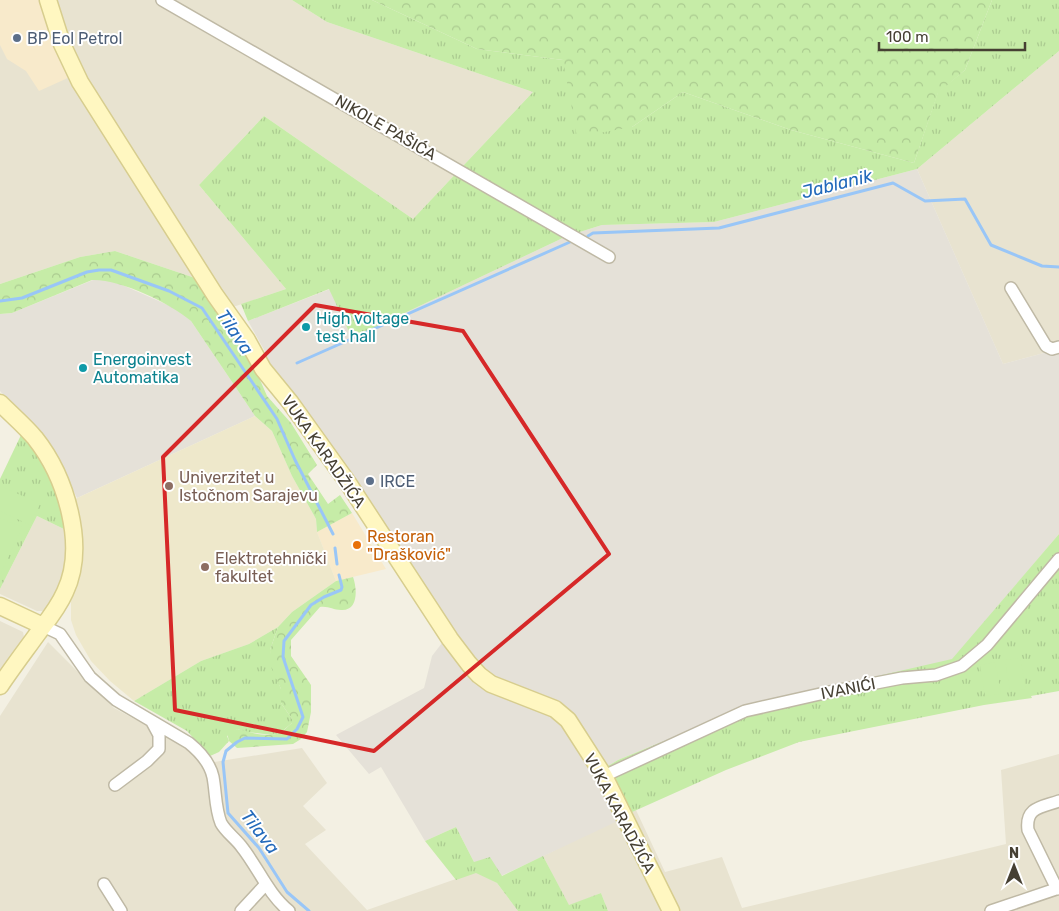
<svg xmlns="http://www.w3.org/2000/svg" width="1059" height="911" font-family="Rubik,sans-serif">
	<defs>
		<pattern id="grass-tufts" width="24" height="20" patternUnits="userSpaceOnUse" patternTransform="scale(1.25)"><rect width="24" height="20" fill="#c6eca7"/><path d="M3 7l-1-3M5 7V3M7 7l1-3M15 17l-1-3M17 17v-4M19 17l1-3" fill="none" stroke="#abcb90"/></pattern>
		<pattern id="forest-crowns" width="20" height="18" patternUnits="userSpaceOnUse" patternTransform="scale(1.25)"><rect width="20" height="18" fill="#c6eca7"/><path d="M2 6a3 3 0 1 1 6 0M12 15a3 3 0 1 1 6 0" fill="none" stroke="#abcb90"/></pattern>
	</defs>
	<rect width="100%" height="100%" fill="#f3f0e3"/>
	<path fill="#e8e3d0" d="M0,0H292L327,22L533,92L413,219L264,116L199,185L286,289L221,311L195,278L115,251L80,257L0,284Z
		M1059,51V349L1003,364L917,169Z
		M37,516L66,530L68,557L63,584L47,608L43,611H37L0,594V589Z
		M0,621L23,632L24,637L0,674Z
		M48,642L114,708L183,745L202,764L302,748L327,783L303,806L326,830L305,844L367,910L476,872L497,883L518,911H0V716Z
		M1059,754V911H608L601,893L569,906L543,856L636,810L665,872L722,857L742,908L1006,844L1001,770Z"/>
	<path fill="#f8eacb" d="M0,0H44L70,77L39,91L26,71L7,59L0,45Z
		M352,513L386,569L336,581L317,532Z"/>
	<path fill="#e5e1d8" d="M917,169L1003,364L1059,349V534L952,660L751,705L618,760L598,772L622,819L501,876L474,862L456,827L425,841L381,767L369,774L336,735L424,688L432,656L452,630L263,369L267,355L248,321L330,289L352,338L567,236L602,225L714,222Z
		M93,280H104L118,283L179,310L191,321L255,416L77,498L55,453L0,391V314L12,313Z"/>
	<path fill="#eee8cb" d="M255,416L272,431L292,476L316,519L317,532L336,581L292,612L278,627L249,644L201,661L134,701L110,681L91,661L76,635L71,620V601L79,578L82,555L81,527L75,499Z"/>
	<path fill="url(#grass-tufts)" d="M292,0H372L477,49L563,60L632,127L683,92L791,130L914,163L938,92L965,70L992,0H1059V51L917,169L714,222L602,225L567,236L352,338L329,289L248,321L241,304L286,289L199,185L264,116L413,219L533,92L327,22Z
		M21,435C27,443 35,451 41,460C54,480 60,506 66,530L37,516L0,589V479Z
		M1059,534V691L1031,696L1032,698L984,705L799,742L726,770L621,817L598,772L618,760L751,705L952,659Z
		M278,627L270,650L277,679L281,689V703L292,719V723L280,733L272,735L247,732L237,729L227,736L229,741L219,752L210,756L187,731L134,701L201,661L249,644Z
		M456,827L474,862L490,857L502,876L543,856L569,905L601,893L608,911H518L497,883L476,873L456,880L425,841Z"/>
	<path fill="url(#forest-crowns)" d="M372,0H992L965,70L938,93L914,163L791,130L683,92L632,127L577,137L563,60L477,49Z
		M115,251L195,278L247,350L267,396L291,423L317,465L308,474L328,504L340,495L352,513L317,532L316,519L292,476L272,431L255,416L191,321C170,303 120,279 92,280L12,313L0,314V284L80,257Z
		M353,577C357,588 359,611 341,610C333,610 329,606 320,607L291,640V656L311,685V712L307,732L301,739L293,744L237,748L229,741L227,733L237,729C249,732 267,738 279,733C284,731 288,726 292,723V719L281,703V689L271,667L270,650L278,627L292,612L336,581Z"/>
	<path fill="#c6eca7" d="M3,487L40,504L30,525L0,511V493Z
		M0,518L22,527L0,575Z
		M1020,658L1026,689L1010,692L1005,660Z
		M995,662L1001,694L985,696L980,665Z"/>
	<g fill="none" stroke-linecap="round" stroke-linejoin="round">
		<path stroke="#99c6f7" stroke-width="3" d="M588,236L593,233L719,228L893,183L925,201L965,199L991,245L1042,266L1059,267
			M0,301L22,298L87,272L99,270H111L169,291L202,308L277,419L295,460L333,534
			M297,363L570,242
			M335,548L337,564
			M309,911L287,892L259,848L228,813L223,762L226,751L237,742L245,738L287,739L297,729L303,717L283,657L284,641L311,605L324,597L341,590L342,587L339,575"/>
		<defs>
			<path id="street" d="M162,0L609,257
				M1011,288L1046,346L1052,349L1059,347
				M43,626L60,634L90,677L116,700L189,743C200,752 210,763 213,777C216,793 215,808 221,823C226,832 235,838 241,846C258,867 268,894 289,911
				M604,776L745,711L829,692L902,678L936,675L962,666L987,645L1059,559
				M115,785L147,761L159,749V735L152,722
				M104,884L121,911
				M1057,889L1028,830C1025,807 1042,807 1059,801
				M241,911L266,884
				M991,911L1059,888"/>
			<path id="secondary" d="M48,0L62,44L80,82L215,295L247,340L263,369L290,402L348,483L450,639L469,664L479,675L491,684L555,709L568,720L604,776L671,911
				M0,403C12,415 25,426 35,438C66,477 87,546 65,592C58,608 48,620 38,633C25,651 12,668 0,686
				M0,606L43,626"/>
		</defs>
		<use href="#street" stroke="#bfb9a5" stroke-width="14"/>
		<use href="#secondary" stroke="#d7cd8e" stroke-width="19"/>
		<use href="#street" stroke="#fff" stroke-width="11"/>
		<use href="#secondary" stroke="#fff7c1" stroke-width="16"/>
	</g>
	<path fill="none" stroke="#d62828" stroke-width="4" stroke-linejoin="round" d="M315,305L463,331L609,554L374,751L175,710L163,457Z"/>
	<g fill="#5c6f8a" stroke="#fff" stroke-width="2">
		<circle cx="17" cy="38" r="5"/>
		<circle cx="370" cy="481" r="5"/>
	</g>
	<g fill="#0f9aa8" stroke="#fff" stroke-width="2">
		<circle cx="306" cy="327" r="5"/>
		<circle cx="83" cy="368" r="5"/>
	</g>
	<g fill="#8d6e63" stroke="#fff" stroke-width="2">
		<circle cx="169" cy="486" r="5"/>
		<circle cx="205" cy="567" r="5"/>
	</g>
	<circle fill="#e8710a" stroke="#fff" stroke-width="2" cx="357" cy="545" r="5"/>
	<g text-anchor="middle" stroke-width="4" stroke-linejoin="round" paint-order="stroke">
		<g font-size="16" fill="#4e5e75" stroke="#fff" text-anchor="start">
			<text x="27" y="44">BP Eol Petrol</text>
			<text x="380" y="487">IRCE</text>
		</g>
		<g font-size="16" fill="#464033" stroke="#fff">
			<text transform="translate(386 127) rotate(30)" y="6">NIKOLE PAŠIĆA</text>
			<text transform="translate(324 451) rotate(55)" y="6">VUKA KARADŽIĆA</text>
			<text transform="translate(848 688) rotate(-11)" y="6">IVANIĆI</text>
			<text transform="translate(620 813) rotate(62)" y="6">VUKA KARADŽIĆA</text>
		</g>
		<g font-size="16" fill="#0d838f" stroke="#fff" text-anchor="start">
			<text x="316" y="324">High voltage<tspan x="316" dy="18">test hall</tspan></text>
			<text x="93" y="365">Energoinvest<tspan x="93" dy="18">Automatika</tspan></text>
		</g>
		<g font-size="16" fill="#785e54" stroke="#fff" text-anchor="start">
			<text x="179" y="483">Univerzitet u<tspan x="179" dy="18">Istočnom Sarajevu</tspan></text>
			<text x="215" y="564">Elektrotehnički<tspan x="215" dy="18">fakultet</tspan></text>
		</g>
		<g font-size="16" fill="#c56008" stroke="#fff" text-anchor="start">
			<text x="367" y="542">Restoran<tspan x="367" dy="18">"Drašković"</tspan></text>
		</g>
		<g font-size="18" font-style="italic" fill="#236abb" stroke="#fff">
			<text transform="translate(837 184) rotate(-14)" y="6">Jablanik</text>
			<text transform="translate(235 332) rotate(56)" y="6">Tilava</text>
			<text transform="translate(260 832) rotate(52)" y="6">Tilava</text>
		</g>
	</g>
	<g transform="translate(1014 866)" stroke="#ffffff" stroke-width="4" paint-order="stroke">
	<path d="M0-4L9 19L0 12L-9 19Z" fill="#464033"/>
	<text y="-8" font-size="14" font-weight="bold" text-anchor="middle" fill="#464033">N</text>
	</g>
	<path d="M879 42v8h146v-8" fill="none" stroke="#464033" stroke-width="2.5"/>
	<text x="886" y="42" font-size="15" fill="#464033" stroke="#ffffff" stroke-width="4" paint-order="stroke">100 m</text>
</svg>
